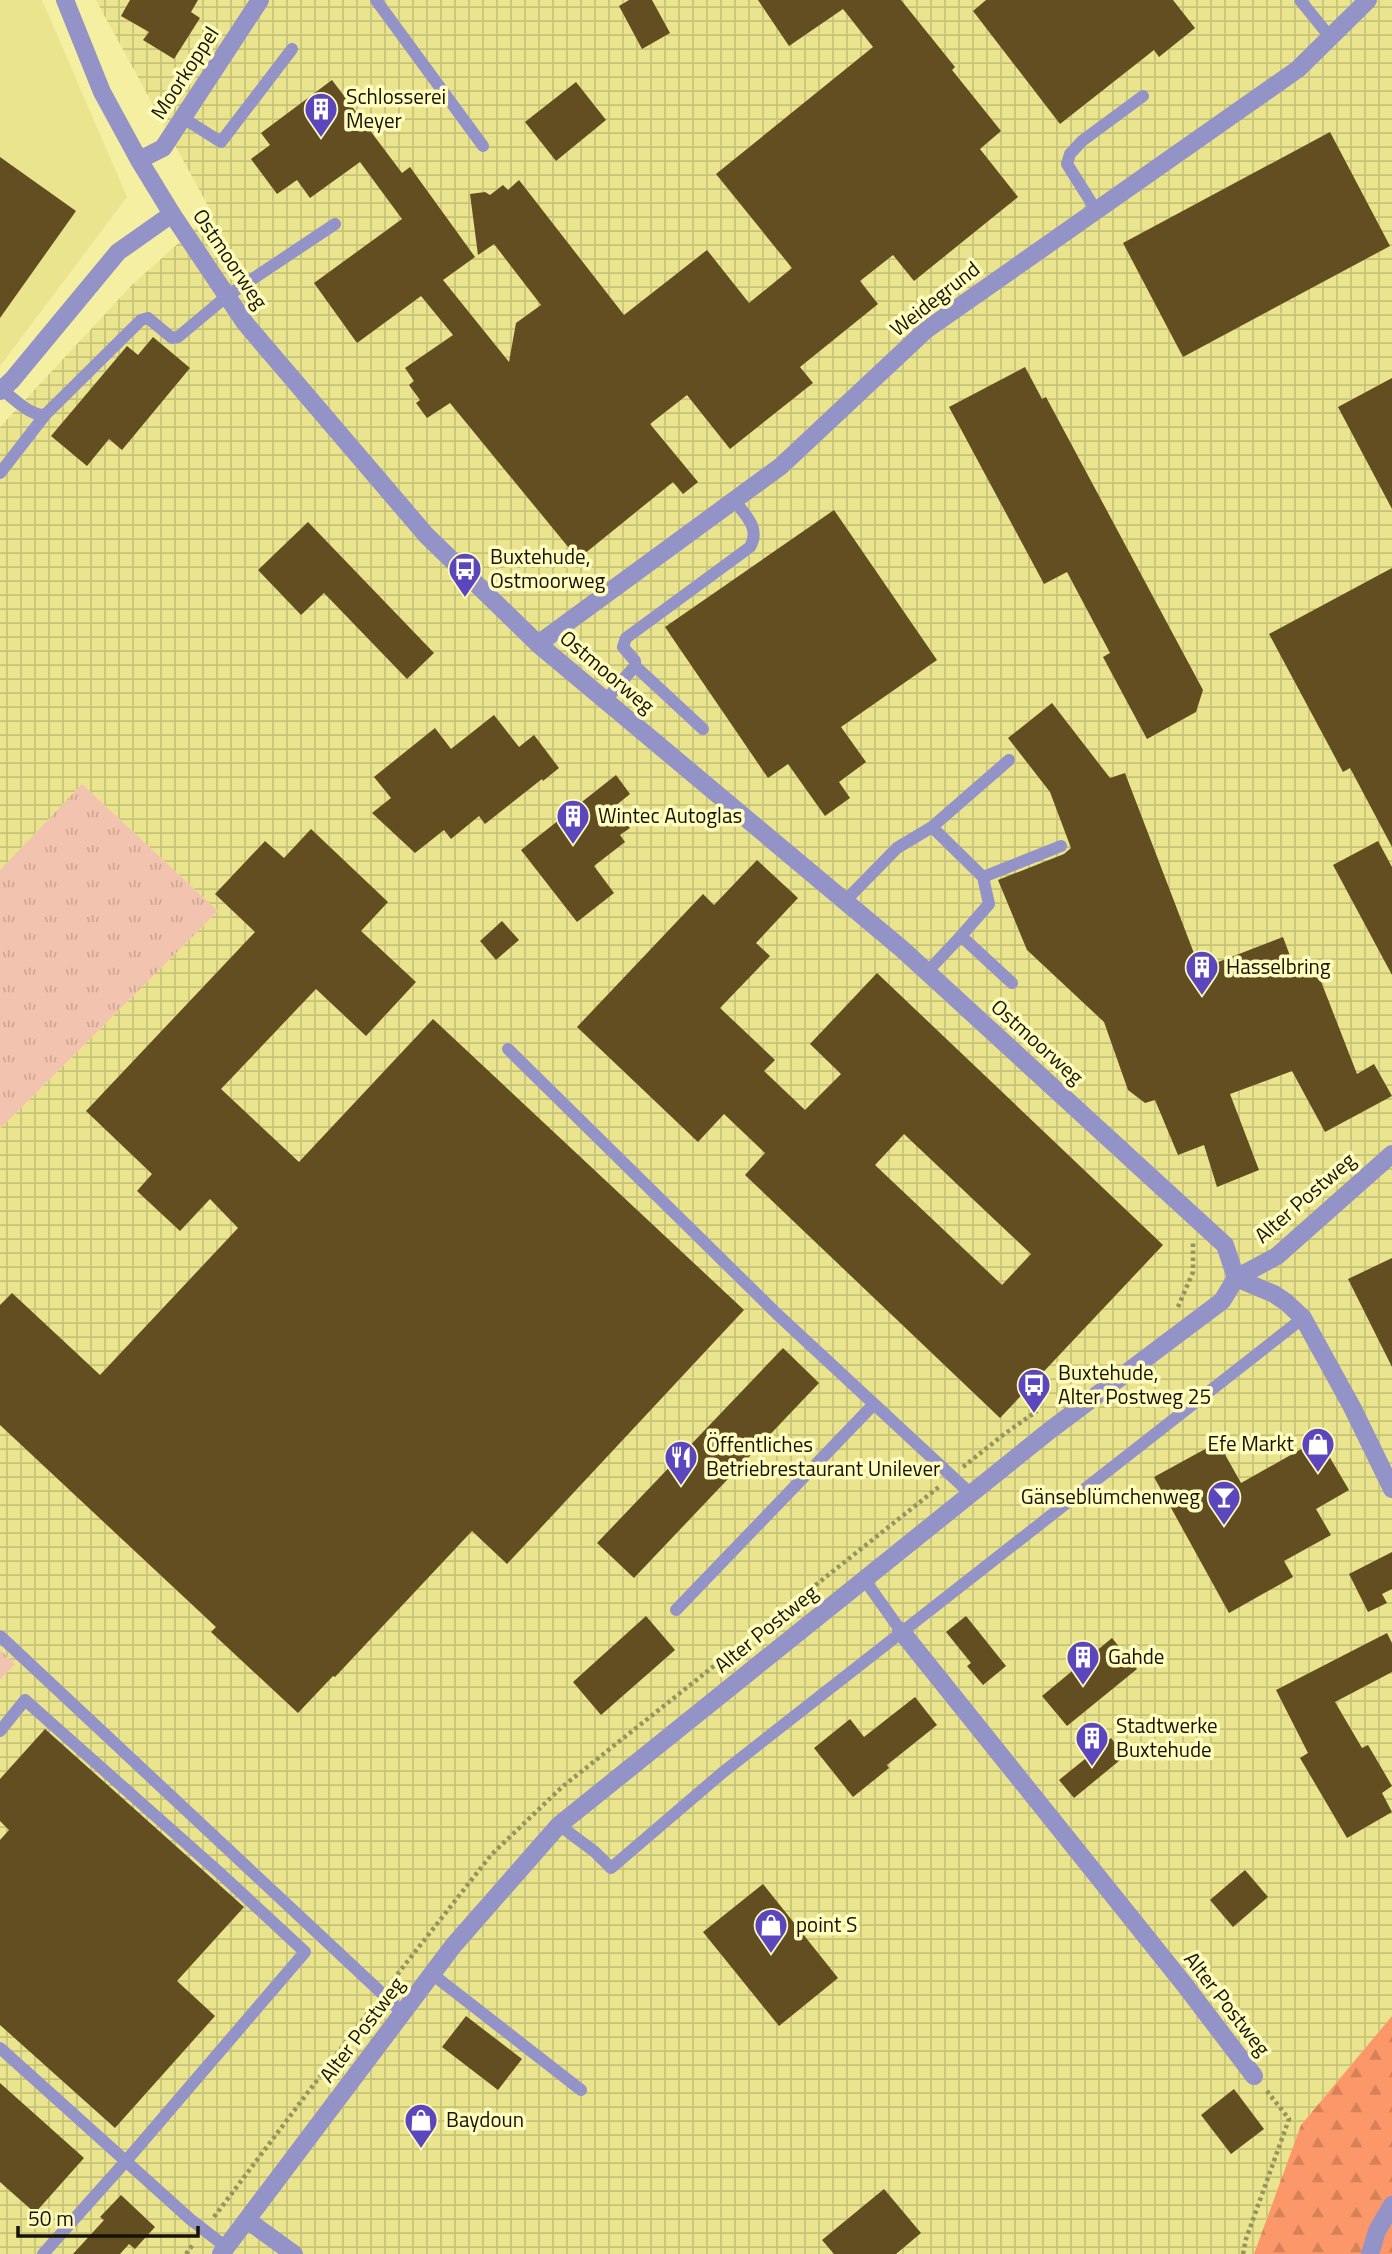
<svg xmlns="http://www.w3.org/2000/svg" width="1392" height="2254" font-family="'Titillium Web',sans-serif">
	<defs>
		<pattern id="industrial-grid" width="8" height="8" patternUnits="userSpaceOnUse" patternTransform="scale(1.75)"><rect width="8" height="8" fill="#e9e48d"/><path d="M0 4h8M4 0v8" fill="none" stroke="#c7c378"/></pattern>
		<pattern id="grass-tufts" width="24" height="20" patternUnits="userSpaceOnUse" patternTransform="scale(1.75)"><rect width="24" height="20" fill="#f2c3ae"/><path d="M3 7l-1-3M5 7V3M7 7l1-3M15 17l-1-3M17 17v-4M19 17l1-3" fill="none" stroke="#cfa794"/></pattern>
		<pattern id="forest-firs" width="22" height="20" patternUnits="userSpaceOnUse" patternTransform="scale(1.75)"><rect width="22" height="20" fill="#fb9768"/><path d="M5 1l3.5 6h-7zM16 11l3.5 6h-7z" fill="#d68158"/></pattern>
	</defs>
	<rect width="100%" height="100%" fill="#f4efa1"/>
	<path fill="#e9e48d" d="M0,0H42L127,197L0,366Z"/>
	<path fill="url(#industrial-grid)" d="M96,0H1392V2016L1301,2125L1254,2254H0V1680L15,1664L0,1650V1129L218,911L82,784L0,870V427L133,284L212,213Z"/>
	<path fill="url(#grass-tufts)" d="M82,784L218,911L0,1129V870Z
		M0,1650L15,1664L0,1680Z"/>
	<path fill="url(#forest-firs)" d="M1392,2016V2254H1254L1301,2125Z"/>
	<path fill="#624e21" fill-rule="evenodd" d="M130,0H198L191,12L200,18L174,59L143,40L149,32L121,16Z
		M629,0H652L670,33L642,49L619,6Z
		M758,0H901L955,67L952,70L1001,131L980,149L1018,197L914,281L893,255L860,281L878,304L800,367L813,383L730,449L687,395L650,424L698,482L683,494L673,482L578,559L450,403L427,418L416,403L420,400L409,385L414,381L405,368L453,335L421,296L357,343L314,283L402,219L360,162L310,198L297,180L277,194L251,159L270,145L261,133L332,80L402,173L410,167L475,257L443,280L509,362L516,323L541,305L494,244L478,255L470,194L485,192L490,195L503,185L508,190L519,180L624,315L707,250L749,303L792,268L716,174L873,47L843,9L789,46Z
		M986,0H1173L1195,28L1159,57L1154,50L1060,124L973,11Z
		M576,82L606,120L556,161L525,122Z
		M1330,132L1390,246L1183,357L1123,243Z
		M0,157L76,211L0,318Z
		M153,337L190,368L122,450L109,439L87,466L51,436L127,346L138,355Z
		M1025,367L1042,399L1046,397L1203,690L1196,712L1147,739L1103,657L1110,653L1067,572L1044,584L949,407Z
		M1392,378V509L1338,407Z
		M834,510L937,660L841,727L866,762L839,782L850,798L825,816L788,764L768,778L665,627Z
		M308,522L434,653L407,679L324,593L301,615L258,570Z
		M1392,568V847L1350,768L1343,772L1269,634Z
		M1052,703L1110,778L1125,773L1200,969L1283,937L1296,972L1315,966L1357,1074L1374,1064L1392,1096L1325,1132L1292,1071L1230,1094L1259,1170L1217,1187L1204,1145L1178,1155L1155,1100L1145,1103L1128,1090L1104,1022L1027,950L998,880L1064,854L1071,848L1050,792L1008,738Z
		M494,715L519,747L534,735L559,768L543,781L542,779L485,824L479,816L451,839L444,830L415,853L372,813L391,798L374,777L435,728L451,749Z
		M616,775L630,794L614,807L630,828L620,835L625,842L594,866L614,893L577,922L521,850Z
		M311,829L388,902L361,931L416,982L366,1036L316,989L221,1089L299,1162L433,1019L744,1310L507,1564L472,1531L335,1677L333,1676L298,1713L211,1632L216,1627L0,1425V1305L12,1293L100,1375L238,1228L210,1199L180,1231L137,1191L152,1174L86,1111L255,932L215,894L265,841L284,858Z
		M1378,841L1392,867V975L1333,865Z
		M757,860L798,898L756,943L770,956L720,1008L775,1060L764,1071L805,1110L841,1074L810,1044L877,973L1163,1245L1000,1418L745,1175L765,1153L724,1114L698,1142L577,1027L703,894L714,905ZM904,1134L1031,1254L1002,1285L875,1165Z
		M502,921L519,940L496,960L480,941Z
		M1392,1258V1367L1348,1279Z
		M783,1348L819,1383L634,1578L597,1543Z
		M1319,1439L1349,1490L1316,1509L1331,1535L1284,1561L1293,1577L1229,1613L1154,1477L1218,1442L1241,1483Z
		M1392,1552V1589L1382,1594L1387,1603L1368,1612L1349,1574Z
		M646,1616L675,1650L601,1715L573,1682Z
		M966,1616L1006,1666L983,1685L967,1666L971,1663L946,1632Z
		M1387,1633L1392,1643V1672L1335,1702L1362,1748L1368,1745L1392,1786L1382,1793L1392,1812L1347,1838L1300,1758L1308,1753L1276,1690Z
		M1112,1638L1137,1669L1067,1726L1042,1696Z
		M915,1697L937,1725L887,1765L889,1768L853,1797L814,1748L850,1719L864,1737Z
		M45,1729L244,1907L177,1981L215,2016L115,2128L0,2025V1840L9,1830L0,1821V1779Z
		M1111,1738L1125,1756L1074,1798L1059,1780Z
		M1245,1870L1268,1897L1233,1927L1210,1900Z
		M763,1884L838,1978L779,2026L703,1932Z
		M466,2016L522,2059L498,2090L442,2047Z
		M0,2083L84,2158L35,2213L0,2182Z
		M1234,2089L1264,2129L1231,2154L1201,2115Z
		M884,2189L921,2233L896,2254H834L822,2240Z
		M121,2195L155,2227L135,2249L129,2244L120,2254H73L104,2220L100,2217Z"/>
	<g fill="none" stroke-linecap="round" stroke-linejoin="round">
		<path stroke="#97935e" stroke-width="4.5" stroke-dasharray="3.5 3.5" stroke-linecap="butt" d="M1178,1307L1193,1272V1241
			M963,1467L1003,1435L1037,1411
			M393,1980L491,1855L562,1787L940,1486
			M214,2217L373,2006
			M186,2254L194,2243
			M1243,2254L1246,2239L1289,2119L1266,2090"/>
		<path stroke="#9493c7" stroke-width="12" d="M376,0L483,146
			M1300,0L1330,37
			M183,118L221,142L292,49
			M1096,210L1067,164L1070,154L1082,141L1143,96
			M0,389C14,397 27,415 45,415L141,320L148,318L172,338L178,337L227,296L335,224
			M0,473L45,415
			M635,666L703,729
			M605,701L635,666V661L623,647L626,638L750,547C761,528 745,515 734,500
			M932,827L1009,760
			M983,877L1061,846
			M845,901L897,848L932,827L983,877L989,904L961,936L1012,983
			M927,972L961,936
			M508,1049L777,1314L971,1494
			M864,1579L901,1631
			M676,1610L874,1404
			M0,1636L403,2013
			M0,1731L25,1700L222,1875L305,1952L126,2161L43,2254
			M559,1825L595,1852L611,1868L722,1773L1303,1318
			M432,1974L581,2090
			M0,2048L190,2219L226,2247"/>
		<path stroke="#9493c7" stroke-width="18" d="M139,160L163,148L260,0
			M0,391L12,380L118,252L172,214
			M538,644L781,466L926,330L1298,69L1368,0
			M1236,1278L1274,1294L1286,1302L1303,1318L1352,1407L1392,1489
			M1236,1278L1277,1256L1392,1154
			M901,1631L1184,1984L1254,2076
			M247,2220L294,2254
			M1370,2254L1377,2231L1392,2205"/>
		<path stroke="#9493c7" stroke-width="18" d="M65,0L102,92L139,160L172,214L245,323L426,535L538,644L902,949L1225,1245L1236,1278L1222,1301L1049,1431L559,1825L453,1946L221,2254"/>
	</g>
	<defs>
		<symbol id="building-pin" viewBox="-11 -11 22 30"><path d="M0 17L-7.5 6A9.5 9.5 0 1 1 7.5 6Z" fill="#5b46be" stroke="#fffcbe"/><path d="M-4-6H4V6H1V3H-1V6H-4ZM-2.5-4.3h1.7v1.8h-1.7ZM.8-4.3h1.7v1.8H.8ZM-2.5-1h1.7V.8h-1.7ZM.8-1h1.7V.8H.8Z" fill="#fff"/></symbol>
		<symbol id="bus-pin" viewBox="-11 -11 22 30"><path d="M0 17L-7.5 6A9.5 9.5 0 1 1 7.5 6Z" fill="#5b46be" stroke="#fffcbe"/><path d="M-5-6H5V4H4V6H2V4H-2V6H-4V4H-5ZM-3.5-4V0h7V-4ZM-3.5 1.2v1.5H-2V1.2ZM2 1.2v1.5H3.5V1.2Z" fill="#fff"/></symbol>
		<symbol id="shop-pin" viewBox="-11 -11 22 30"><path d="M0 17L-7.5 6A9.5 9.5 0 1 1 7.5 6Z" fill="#5b46be" stroke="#fffcbe"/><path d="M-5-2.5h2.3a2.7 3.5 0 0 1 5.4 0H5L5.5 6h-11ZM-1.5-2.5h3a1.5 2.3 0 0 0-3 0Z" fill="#fff"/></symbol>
		<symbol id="restaurant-pin" viewBox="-11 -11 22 30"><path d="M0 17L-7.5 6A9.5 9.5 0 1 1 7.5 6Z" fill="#5b46be" stroke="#fffcbe"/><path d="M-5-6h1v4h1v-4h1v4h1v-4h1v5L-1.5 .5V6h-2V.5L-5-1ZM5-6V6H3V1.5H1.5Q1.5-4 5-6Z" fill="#fff"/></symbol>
		<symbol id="bar-pin" viewBox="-11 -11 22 30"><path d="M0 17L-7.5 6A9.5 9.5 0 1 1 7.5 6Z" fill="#5b46be" stroke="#fffcbe"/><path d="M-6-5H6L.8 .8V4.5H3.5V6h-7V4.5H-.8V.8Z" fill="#fff"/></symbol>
	</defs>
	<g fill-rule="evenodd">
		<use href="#building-pin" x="302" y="90" width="38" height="52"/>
		<use href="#bus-pin" x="446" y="550" width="38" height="52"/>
		<use href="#building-pin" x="554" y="797" width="38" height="52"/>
		<use href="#building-pin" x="1183" y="948" width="38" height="52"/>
		<use href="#bus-pin" x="1015" y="1366" width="38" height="52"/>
		<use href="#shop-pin" x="1299" y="1425" width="38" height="52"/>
		<use href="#restaurant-pin" x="662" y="1438" width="38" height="52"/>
		<use href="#bar-pin" x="1205" y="1478" width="38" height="52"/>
		<use href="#building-pin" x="1064" y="1638" width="38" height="52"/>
		<use href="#building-pin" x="1073" y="1719" width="38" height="52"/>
		<use href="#shop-pin" x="752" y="1906" width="38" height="52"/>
		<use href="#shop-pin" x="402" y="2101" width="38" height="52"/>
	</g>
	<g text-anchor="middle" stroke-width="7" stroke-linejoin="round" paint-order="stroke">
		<g font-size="21" fill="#161400" stroke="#fffcbe">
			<text transform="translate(185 73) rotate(-57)" y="7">Moorkoppel</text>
			<text transform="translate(230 259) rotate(56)" y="7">Ostmoorweg</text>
			<text transform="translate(935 299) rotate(-38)" y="7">Weidegrund</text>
			<text transform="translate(607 672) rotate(40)" y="7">Ostmoorweg</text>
			<text transform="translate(1037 1042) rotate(42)" y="7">Ostmoorweg</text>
			<text transform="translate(1305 1198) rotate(-41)" y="7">Alter Postweg</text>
			<text transform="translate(766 1629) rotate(-39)" y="7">Alter Postweg</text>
			<text transform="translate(1227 2004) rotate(52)" y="7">Alter Postweg</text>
			<text transform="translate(362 2030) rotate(-53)" y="7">Alter Postweg</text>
		</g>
		<g font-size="21" fill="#161400" stroke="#fffcbe" text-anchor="start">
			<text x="346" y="104">Schlosserei<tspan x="346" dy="24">Meyer</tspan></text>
			<text x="490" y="564">Buxtehude,<tspan x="490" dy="24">Ostmoorweg</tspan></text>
			<text x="598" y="823">Wintec Autoglas</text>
			<text x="1226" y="974">Hasselbring</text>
			<text x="1058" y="1380">Buxtehude,<tspan x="1058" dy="24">Alter Postweg 25</tspan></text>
			<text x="1294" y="1451" text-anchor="end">Efe Markt</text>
			<text x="706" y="1452">Öffentliches<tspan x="706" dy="24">Betriebrestaurant Unilever</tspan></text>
			<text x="1200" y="1504" text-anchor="end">Gänseblümchenweg</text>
			<text x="1108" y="1664">Gahde</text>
			<text x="1116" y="1733">Stadtwerke<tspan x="1116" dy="24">Buxtehude</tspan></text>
			<text x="796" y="1932">point S</text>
			<text x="446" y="2127">Baydoun</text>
		</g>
	</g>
	<path d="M18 2226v10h180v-10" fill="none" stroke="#161400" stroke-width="3.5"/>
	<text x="28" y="2226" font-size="21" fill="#161400" stroke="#fffcbe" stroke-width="5" paint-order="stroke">50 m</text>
</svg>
